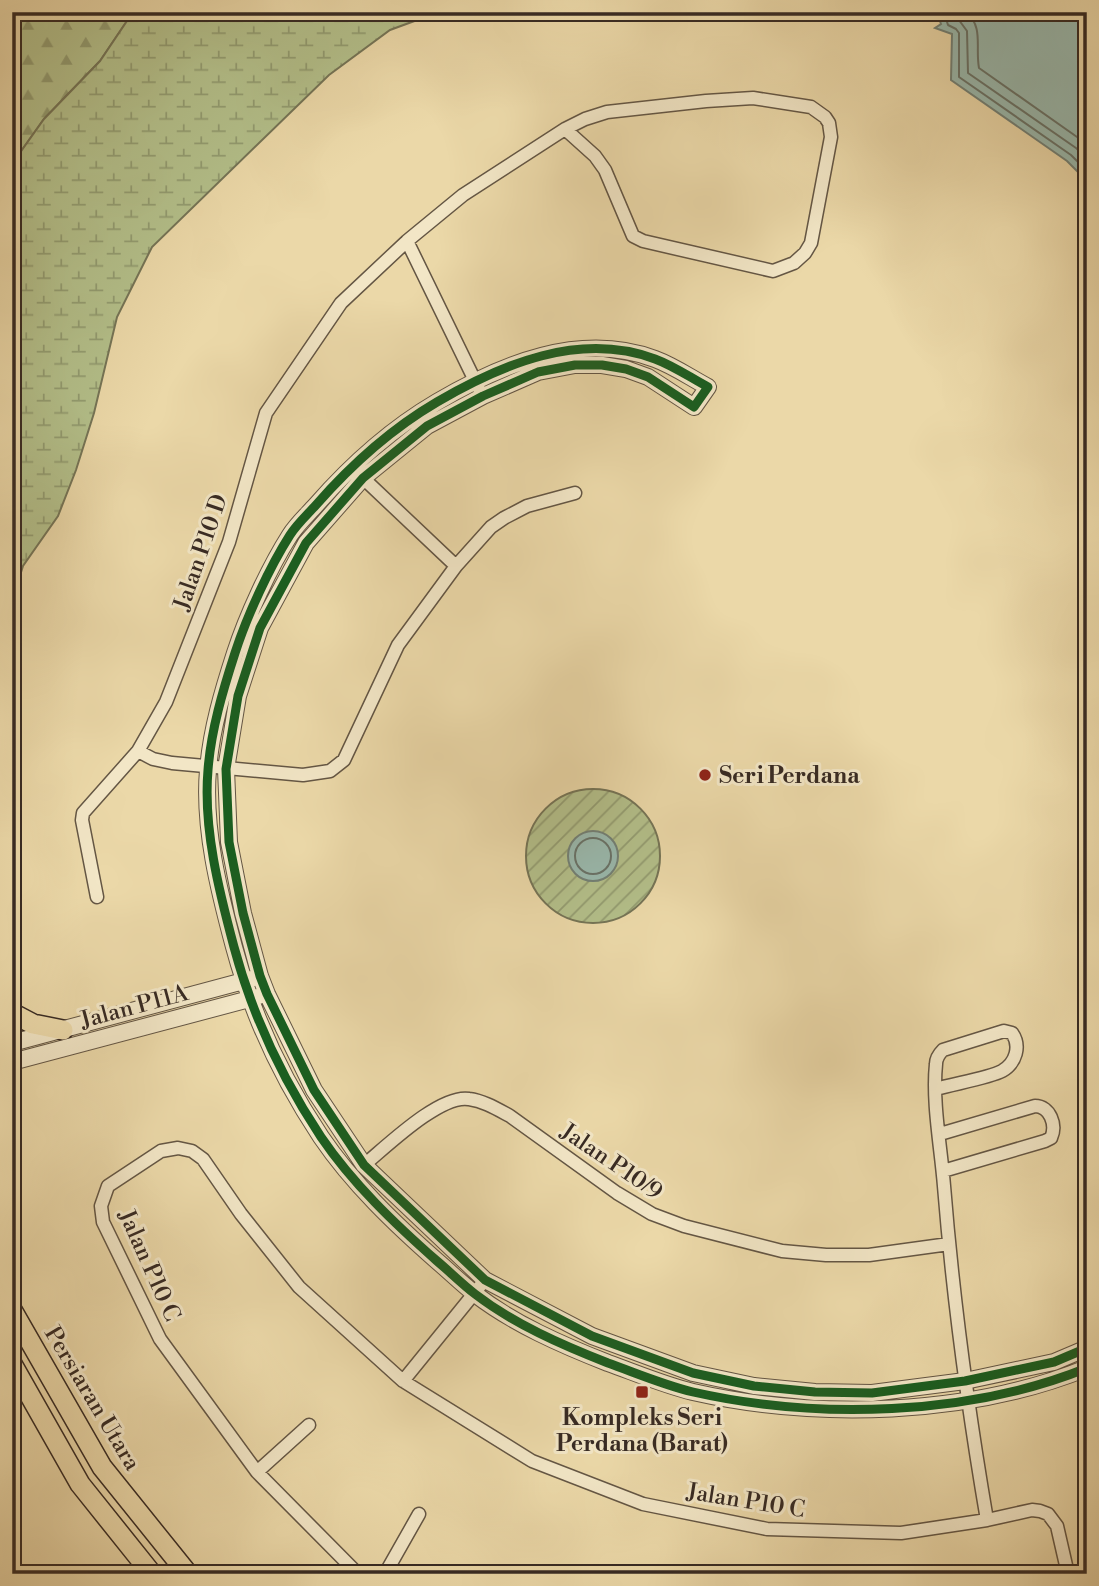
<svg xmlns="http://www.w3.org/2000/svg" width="1099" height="1586" font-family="'Libre Bodoni',serif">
	<defs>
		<pattern id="forest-firs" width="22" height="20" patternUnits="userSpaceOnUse" patternTransform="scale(1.75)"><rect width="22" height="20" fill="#b3bf8a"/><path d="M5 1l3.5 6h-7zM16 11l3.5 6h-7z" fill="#929b70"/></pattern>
		<pattern id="wetland-marsh" width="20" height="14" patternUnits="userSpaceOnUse" patternTransform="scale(1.75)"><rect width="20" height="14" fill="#b3bf8a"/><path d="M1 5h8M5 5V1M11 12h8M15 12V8" fill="none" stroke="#929b70"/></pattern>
		<pattern id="garden-furrows" width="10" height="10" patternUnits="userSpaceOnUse" patternTransform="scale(1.75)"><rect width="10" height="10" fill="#b3bf8a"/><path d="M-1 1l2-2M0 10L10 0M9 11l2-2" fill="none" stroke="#929b70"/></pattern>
	</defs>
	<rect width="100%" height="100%" fill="#ebd8a8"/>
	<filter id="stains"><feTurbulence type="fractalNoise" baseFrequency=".00286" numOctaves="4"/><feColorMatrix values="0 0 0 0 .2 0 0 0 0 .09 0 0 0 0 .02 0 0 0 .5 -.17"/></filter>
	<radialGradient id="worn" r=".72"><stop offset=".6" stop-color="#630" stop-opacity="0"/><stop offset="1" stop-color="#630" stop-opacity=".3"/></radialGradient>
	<path fill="url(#forest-firs)" stroke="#757456" stroke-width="2" d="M12,12H133L100,61L44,119L12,164Z"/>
	<path fill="url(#wetland-marsh)" stroke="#757456" stroke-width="2" d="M133,12H439L390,30L329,75L152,247L117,317L94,413L76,470L58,516L23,566L12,601V164L44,119L100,61Z"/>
	<path fill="url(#garden-furrows)" stroke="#757456" stroke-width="2" d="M526 856a67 67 0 1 1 134 0a67 67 0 1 1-134 0Z"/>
	<path fill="#99b9ae" stroke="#728076" stroke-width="2" d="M904,12H1087V181L1067,161L951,80L952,34L935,28L941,24L937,13L922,17Z
		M568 856a25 25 0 1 1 50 0a25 25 0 1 1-50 0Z"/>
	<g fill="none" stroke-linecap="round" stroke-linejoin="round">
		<path stroke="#687268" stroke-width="2" d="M944,12L948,25L956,29L959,33V77L1071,155L1087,171
			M953,12L967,31L968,73L1076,148L1087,158
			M966,12C984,27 975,47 979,68L1087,144
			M575 856a18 18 0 1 1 36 0a18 18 0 1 1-36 0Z"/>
		<defs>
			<path id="minor" d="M407,241L479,389
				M363,478L456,566
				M138,751L153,759L172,763L303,775L330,771L344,760L398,645L456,566L491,527L504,518L527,506L575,493
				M97,897L82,820L83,813L138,751L166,702L229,542L266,413L341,303L407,241L463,195L565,129L585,119L607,112L706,101L753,98L811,107L825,117L829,123L831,137L811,243L805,253L794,263L773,271L643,241L633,236L605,170L595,156L565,129
				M936,1089C952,1084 989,1078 1002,1071C1016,1063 1021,1046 1012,1033L1004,1031L943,1050C939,1054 936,1058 936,1064C932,1102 941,1148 944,1186C953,1298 968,1409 987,1520
				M940,1134L1035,1106C1050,1106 1057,1125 1051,1138L1045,1141L943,1171
				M364,1165C386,1147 440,1094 469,1099C484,1101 497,1109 510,1116L617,1193L652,1214L684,1226L782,1251L826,1255H869L949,1244
				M403,1381L485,1280
				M257,1472L309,1425
				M358,1574L257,1472L160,1339L103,1222L101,1206L108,1186L161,1151L178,1148L192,1151L203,1159L241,1214L299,1287L403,1381L532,1461L643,1504L767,1529L901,1533L987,1520L1032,1510L1040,1511L1048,1514L1057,1526L1068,1574
				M385,1574L419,1514"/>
			<path id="tertiary" d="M12,1043L251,979
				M12,1062L257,997
				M1087,1348L1054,1362L965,1381L872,1393L815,1392L754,1386L693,1373L592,1336L485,1280L364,1165L314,1090L267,994L260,976L243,913L229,842L226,769L238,696L260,628L306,543L363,478L427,426L483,396L538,372L575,365H602L626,369L648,377L694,407L708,387C691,378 674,366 655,359C580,331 502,364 437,402C391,429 351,465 316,505C307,515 297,524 290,535C269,568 247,616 235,653C223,690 211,730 208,770C203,828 219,891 234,947C252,1014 283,1080 321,1137C353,1184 395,1224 437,1261C450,1272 462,1284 475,1294C514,1324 562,1345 608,1363C636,1373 664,1385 693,1392C817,1420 968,1416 1087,1368"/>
			<path id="primary" d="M12,1013L33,1024L63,1030
				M12,1310L102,1467L188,1574
				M12,1364L80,1484L152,1574"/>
		</defs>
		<use href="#minor" stroke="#645644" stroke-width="15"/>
		<use href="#tertiary" stroke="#645644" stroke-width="18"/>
		<use href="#primary" stroke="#372a23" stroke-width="22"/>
		<use href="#minor" stroke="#f2e6c6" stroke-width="12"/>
		<use href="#tertiary" stroke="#f2e6c6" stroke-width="16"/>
		<use href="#primary" stroke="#ebd8a8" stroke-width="19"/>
		<defs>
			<path id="cycleway" d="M1087,1348L1054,1362L965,1381L872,1393L815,1392L754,1386L693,1373L592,1336L485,1280L364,1165L314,1090L267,994L260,976L243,913L229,842L226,769L238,696L260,628L306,543L363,478L427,426L483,396L538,372L575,365H602L626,369L648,377L694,407L708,387C691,378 674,366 655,359C580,331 502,364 437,402C391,429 351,465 316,505C307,515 297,524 290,535C269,568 247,616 235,653C223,690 211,730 208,770C203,828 219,891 234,947C252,1014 283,1080 321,1137C353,1184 395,1224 437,1261C450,1272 462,1284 475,1294C514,1324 562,1345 608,1363C636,1373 664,1385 693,1392C817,1420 968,1416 1087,1368"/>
		</defs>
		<use href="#cycleway" stroke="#f2e6c6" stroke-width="13"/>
		<use href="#cycleway" stroke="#1b5e20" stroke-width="9"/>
	</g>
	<g fill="#8f2418" stroke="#f2e6c6" stroke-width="2.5">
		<circle cx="705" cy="775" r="7"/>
		<rect x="635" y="1385" width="14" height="14" rx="3.5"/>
	</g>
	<g text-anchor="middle" stroke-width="6" stroke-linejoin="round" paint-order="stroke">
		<g font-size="23" fill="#372a23" stroke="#f2e6c6">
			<text transform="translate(200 552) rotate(-71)" y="8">Jalan P10 D</text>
			<text transform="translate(134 1006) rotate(-15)" y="8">Jalan P11A</text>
			<text transform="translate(612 1161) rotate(34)" y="8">Jalan P10/9</text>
			<text transform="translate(150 1265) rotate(66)" y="8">Jalan P10 C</text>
			<text transform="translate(93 1398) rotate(59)" y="8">Persiaran Utara</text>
			<text transform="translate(746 1500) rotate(9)" y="8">Jalan P10 C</text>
		</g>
		<g font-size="23" font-weight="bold" fill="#372a23" stroke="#f2e6c6" text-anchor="start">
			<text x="719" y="783">Seri Perdana</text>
			<text x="642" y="1425" text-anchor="middle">Kompleks Seri<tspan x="642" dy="26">Perdana (Barat)</tspan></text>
		</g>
	</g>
	<rect width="1099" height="1586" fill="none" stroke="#ebd8a8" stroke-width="42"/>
	<rect x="14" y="14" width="1071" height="1558" fill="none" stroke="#372a23" stroke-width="3.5"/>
	<rect x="21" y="21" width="1057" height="1544" fill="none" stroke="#372a23" stroke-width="2"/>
	<rect width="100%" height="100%" filter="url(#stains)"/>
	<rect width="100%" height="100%" fill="url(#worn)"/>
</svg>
